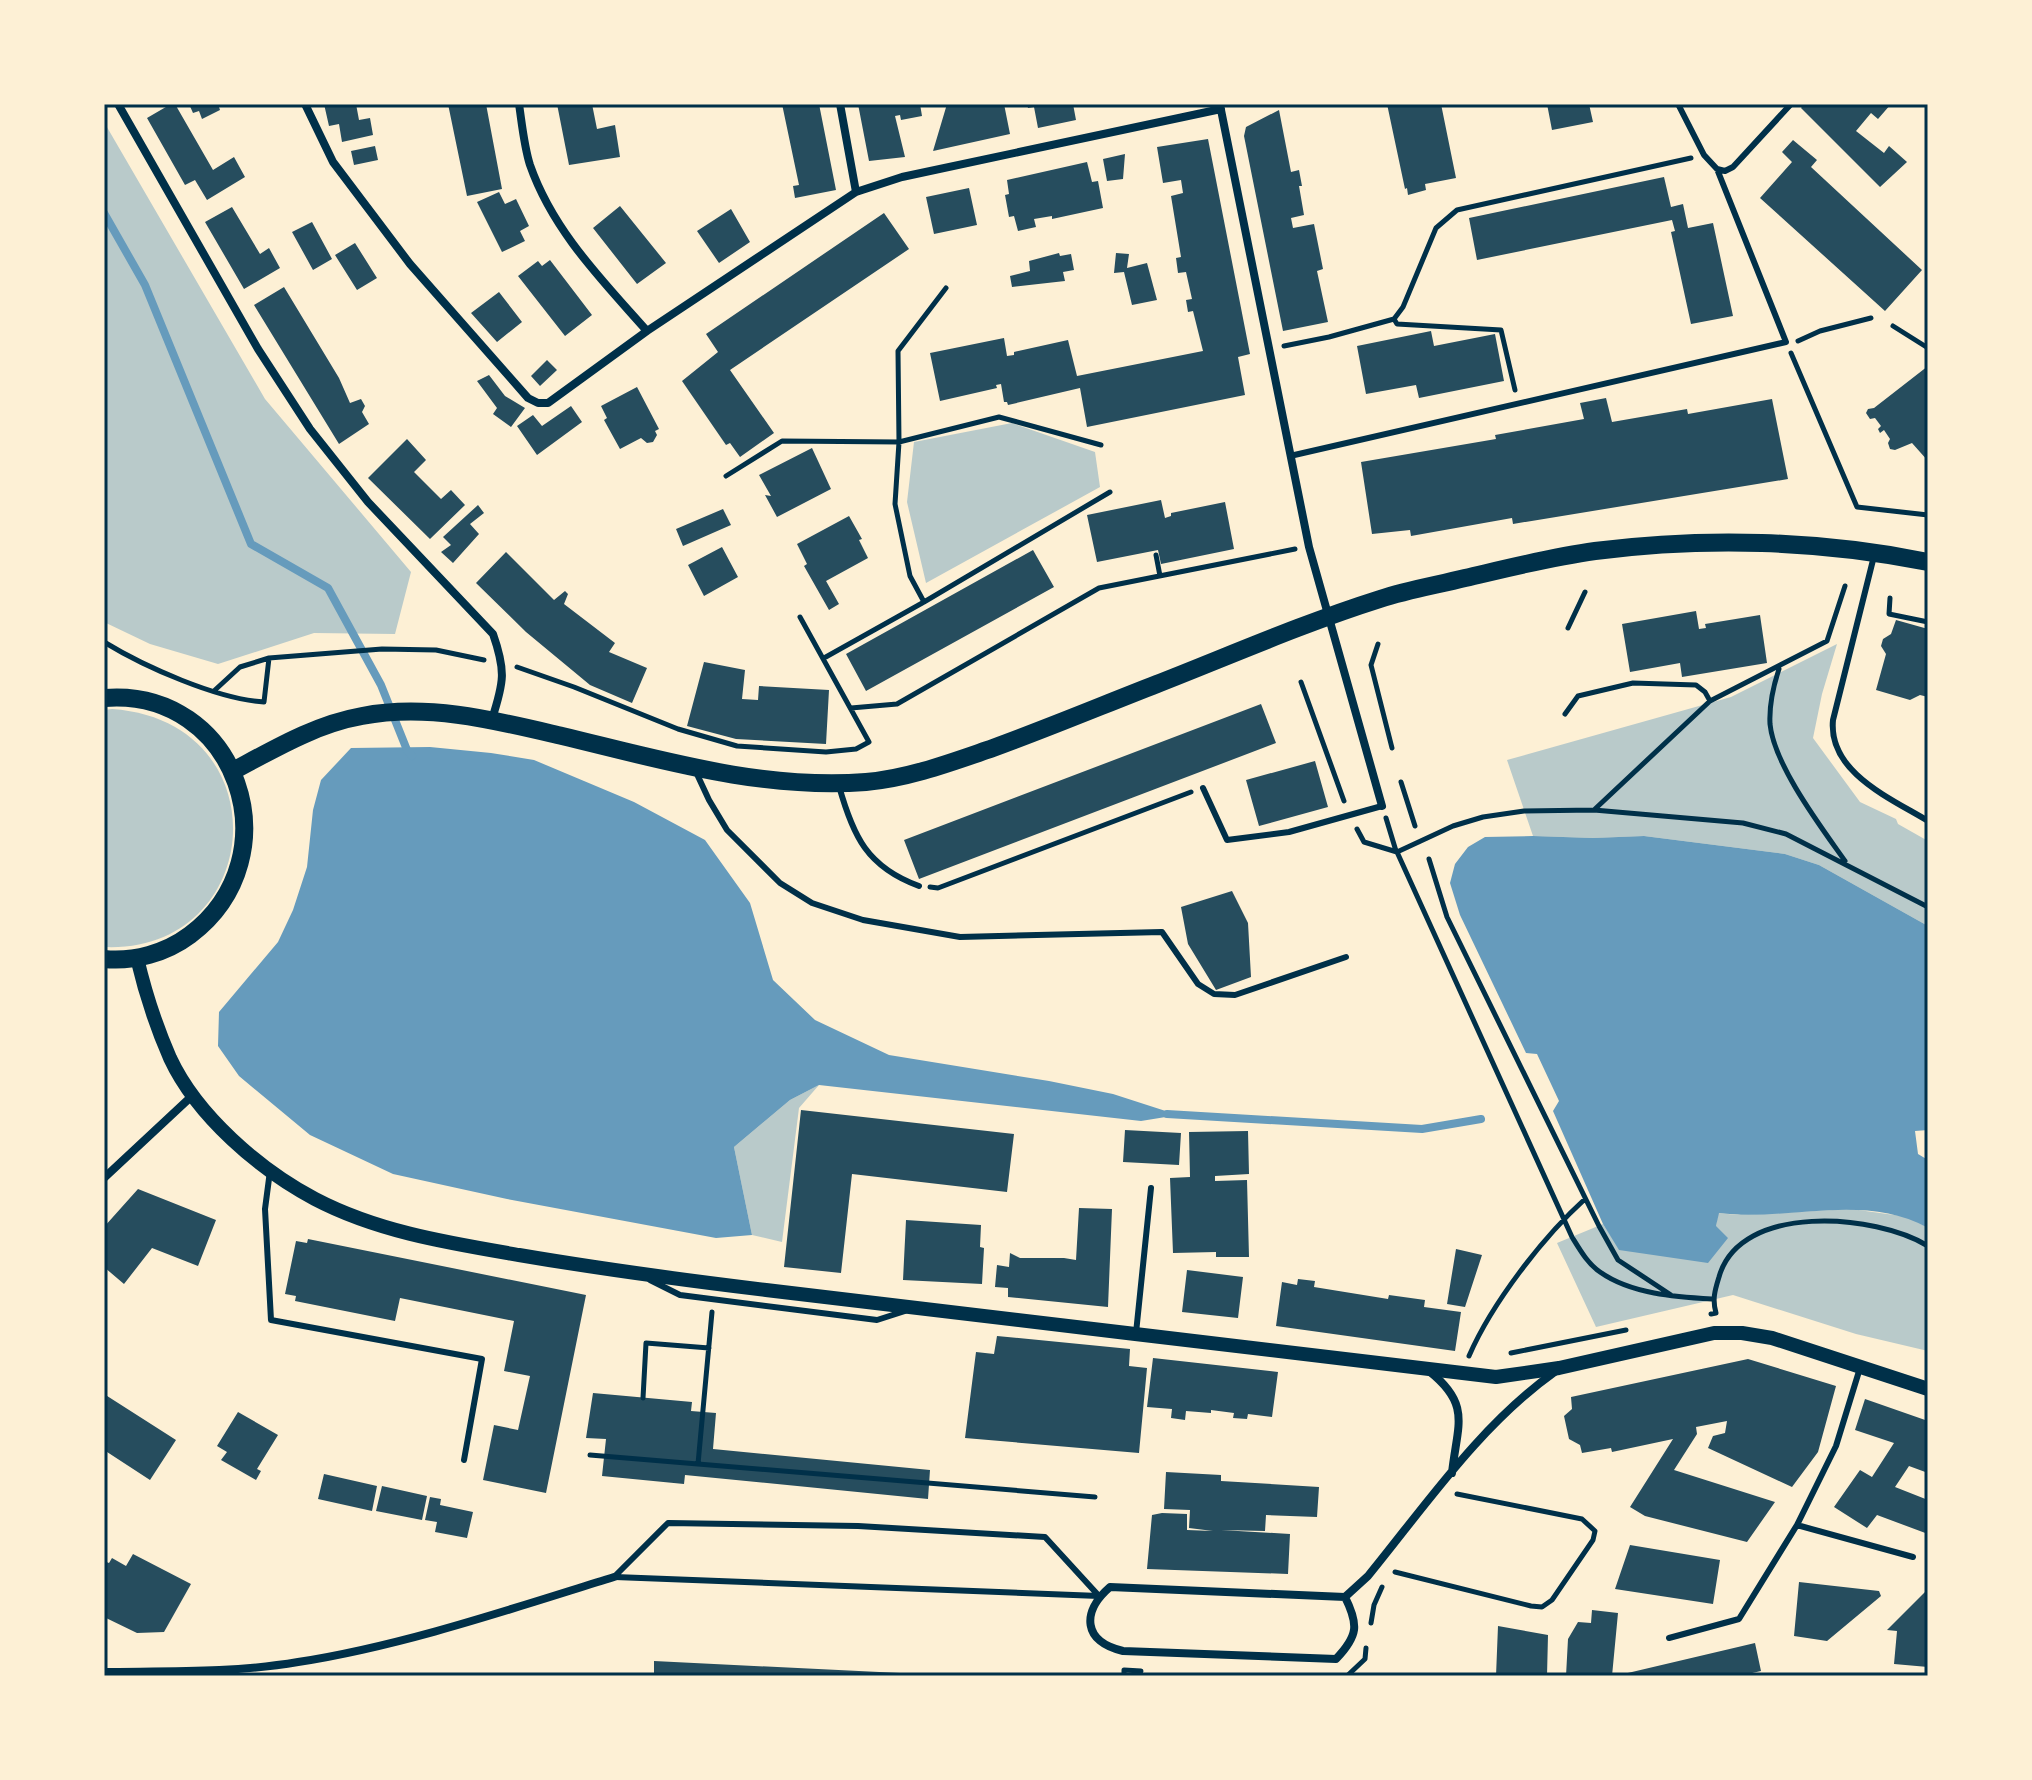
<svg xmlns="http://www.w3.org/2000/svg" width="2032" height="1780" font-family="'Open Sans',sans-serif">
	<rect width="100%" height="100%" fill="#fdf0d5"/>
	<path fill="#b9caca" d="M104,122L265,399L411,572L395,634L314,633L218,664L150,644L104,622Z
		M1012,423L1095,452L1100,487L926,583L907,502L914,442Z
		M1837,644L1822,694L1813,738L1860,802L1896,819L1898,824L1928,841V926L1819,865L1785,854L1644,836L1593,838L1533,836L1507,760L1731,697Z
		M112,709C283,721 266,954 104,947V710Z
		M819,1085L799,1108L782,1242L752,1235L734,1147L790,1100Z
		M1851,1209L1909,1217L1928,1228V1351L1856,1334L1733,1295L1596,1327L1557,1243L1603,1224L1620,1250L1716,1226L1718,1213L1738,1215Z"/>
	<path fill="#669bbc" d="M430,747L491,753L534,760L634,802L705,840L750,903L773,980L815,1020L889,1055L1049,1081L1113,1094L1178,1115L1141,1121L819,1085L790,1100L734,1147L752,1235L716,1238L507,1199L393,1174L310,1135L239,1076L218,1046L219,1012L278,942L293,910L307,867L313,810L321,780L351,748Z
		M1533,836L1593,838L1644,836L1785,854L1819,865L1928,926V1130L1915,1131L1918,1154L1928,1160V1228C1864,1192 1787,1222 1719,1213L1716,1226L1728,1238L1708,1263L1619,1250L1603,1224L1553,1111L1559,1101L1537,1054L1526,1053L1460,915L1450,883L1455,864L1468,847L1485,837Z"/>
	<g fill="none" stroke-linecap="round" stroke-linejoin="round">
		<path stroke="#669bbc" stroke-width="8" d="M104,213L145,285L251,544L328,588L381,685L407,750L412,756
			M1167,1114L1422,1129L1481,1119"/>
	</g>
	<path fill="#264d5e" d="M171,104H175L213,170L234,157L245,177L207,200L195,180L185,185L147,118Z
		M189,104H218L220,110L202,119L199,111L193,113Z
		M324,104H356L359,120L370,118L373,135L342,142L339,124L329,126Z
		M448,104H486L502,189L467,196Z
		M557,104H592L597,129L615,125L620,157L569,165Z
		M782,104H819L836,190L795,198L793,186L799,185Z
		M858,104H920L922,116L901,120L900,115L895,116L905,157L869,161Z
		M947,104H1004L1010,134L933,151Z
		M1027,104H1073L1076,120L1038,128L1034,107L1028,108Z
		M1387,104H1441L1456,178L1425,184L1426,190L1408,195L1407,188L1405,189Z
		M1547,104H1589L1593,122L1552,130Z
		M1804,104H1891L1878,119L1871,113L1856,131L1884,153L1889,146L1907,162L1880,187L1801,108Z
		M1279,110L1291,172L1299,170L1302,186H1299L1304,215L1291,218L1293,228L1314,224L1323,269L1317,271L1328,322L1283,331L1244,136L1246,127Z
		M1208,139L1250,354L1238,357L1245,395L1087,427L1080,388L1008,405L1007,402H1004L1001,384L996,385L997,388L940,401L930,353L1004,338L1007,356L1014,355V352L1068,340L1077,376L1203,351L1193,311L1188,312L1186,300L1192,299L1186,272L1178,273L1176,258L1181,257L1171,196L1183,193L1181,180L1163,183L1157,147Z
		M1793,140L1817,160L1811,167L1922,270L1885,311L1760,198L1792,162L1782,152Z
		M375,146L378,160L354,165L351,151Z
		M1125,154L1123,179L1107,181L1103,159Z
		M1087,162L1092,182L1098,181L1103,208L1052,219V216L1034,219L1036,227L1018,231L1014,216L1009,217L1005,195L1009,194L1007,180Z
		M1664,177L1671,207L1683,204L1688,228L1713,223L1733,316L1691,324L1671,232L1675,231L1672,220L1477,260L1469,218Z
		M969,188L977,225L934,234L926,197Z
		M499,192L505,204L516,199L529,226L520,231L525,241L502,252L477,202Z
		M620,206L666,263L637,284L593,228Z
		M232,207L260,254L269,248L280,268L244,289L205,222Z
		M731,209L750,242L719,263L697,231Z
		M884,213L909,249L730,370L774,433L740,457L730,443L726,445L682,381L718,352L706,334Z
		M312,222L332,259L313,270L292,232Z
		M355,243L377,278L357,290L335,255Z
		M1059,253L1060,256L1071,254L1074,270L1063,272L1065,281L1012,287L1010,276L1030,271L1029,261Z
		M1116,253L1129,254L1127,268L1147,263L1157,300L1132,305L1124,272L1114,273Z
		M550,260L592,315L565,336L518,276L538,261L542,266Z
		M284,287L339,378L350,403L361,399L365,406L362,412L369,424L339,444L254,305Z
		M499,292L522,322L497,342L471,313Z
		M1431,331L1434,346L1495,334L1504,381L1419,398L1416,385L1366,394L1357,346Z
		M547,360L557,370L540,386L531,376Z
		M1928,366V461L1912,443L1895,450L1890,449L1888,443L1890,439L1884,430L1880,433L1878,429L1881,426L1875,418L1870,419L1866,413L1868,409L1874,408Z
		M489,375L505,396L525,408L511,427L493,414L497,408L477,381Z
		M637,387L659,429L655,431L657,435L653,442L647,443L641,438L620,449L604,420L607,418L601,406Z
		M1606,398L1612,422L1687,409L1688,414L1772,399L1788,479L1513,524L1512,518L1411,536L1410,530L1372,534L1361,462L1496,439L1495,435L1584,419L1580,403Z
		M571,406L582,422L537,455L517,426L533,415L542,426Z
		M407,439L426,460L414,472L441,499L451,490L465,505L430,539L368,478Z
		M812,448L831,489L777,517L765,495L771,496L759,475Z
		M1161,500L1165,518L1171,516V513L1225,502L1234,549L1161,564L1158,550L1097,562L1087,515Z
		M478,505L484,513L470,524L479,534L453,563L441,552L451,545L443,537Z
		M723,509L731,525L683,546L676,529Z
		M849,516L862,539L859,540L868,558L826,581L839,604L829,610L804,566L807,564L797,544Z
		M722,547L738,577L704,596L688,565Z
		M1033,550L1054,587L866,691L846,654Z
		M506,552L554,600L565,591L568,594L564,604L615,643L609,652L647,668L632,703L590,685L526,632L476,583Z
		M1696,611L1699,629L1706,628L1705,624L1760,615L1767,663L1682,677L1680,663L1630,672L1622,624Z
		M1896,620L1928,629V697L1920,695L1910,700L1876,690L1886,654L1881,646L1883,639L1891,634Z
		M704,662L745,670L742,699L758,700L759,686L829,690L826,744L736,739L687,726Z
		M1261,704L1276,743L919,879L904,840Z
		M1315,761L1328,807L1259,826L1246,780Z
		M1232,891L1248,923L1251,977L1216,990L1188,944L1181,907Z
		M801,1110L1014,1134L1007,1192L852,1174L841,1273L784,1267Z
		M1125,1130L1181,1133L1179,1165L1123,1162Z
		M1248,1131L1249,1174L1215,1176V1181L1247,1180L1249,1257H1216V1252L1173,1253L1170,1178L1190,1177L1189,1132Z
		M138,1189L216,1220L198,1266L152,1248L124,1284L104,1267V1227Z
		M1079,1208L1112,1209L1108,1307L1008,1297V1288L995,1287L997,1265L1009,1267L1010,1253L1020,1258H1064L1076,1260Z
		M906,1220L981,1225L980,1247L984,1248L982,1284L903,1280Z
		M308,1239L586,1295L546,1493L483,1480L494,1425L518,1430L530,1376L504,1371L514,1321L400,1298L395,1321L295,1301L296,1296L285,1294L296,1241L307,1243Z
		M1456,1249L1482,1255L1465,1307L1447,1304Z
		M1187,1270L1243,1277L1238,1318L1182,1312Z
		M1298,1279L1315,1281L1314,1287L1388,1299L1389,1295L1425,1300L1424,1307L1461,1312L1455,1351L1276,1326L1282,1282L1297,1285Z
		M997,1336L1130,1349L1129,1366L1147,1368L1139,1453L965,1438L976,1352L994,1354Z
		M1153,1358L1278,1372L1272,1417L1248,1414L1247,1419L1233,1418L1234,1413L1211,1410V1413L1186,1411L1185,1420L1171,1418L1172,1409L1147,1407Z
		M1748,1359L1836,1386L1818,1452L1792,1487L1708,1448L1713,1436L1725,1433L1727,1421L1696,1427L1697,1434L1674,1470L1775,1502L1747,1542L1645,1516L1630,1507L1673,1439L1612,1452L1611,1448L1582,1453L1580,1445L1569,1439L1564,1416L1572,1409L1571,1397Z
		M593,1393L692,1402L691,1411L716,1413L713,1449L930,1470L928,1499L685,1475L684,1484L602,1476L606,1439L586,1438Z
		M104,1394L176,1440L150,1480L104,1450Z
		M1865,1399L1928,1421V1473L1909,1466L1895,1487L1928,1500V1534L1877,1515L1867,1528L1834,1507L1860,1470L1872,1477L1894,1443L1855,1430Z
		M238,1412L278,1435L257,1469L261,1471L256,1480L221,1460L227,1452L217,1446Z
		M1166,1472L1221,1475V1481L1319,1487L1317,1517L1266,1515L1265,1531L1221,1530L1290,1534L1288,1574L1147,1569L1152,1515L1162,1513L1187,1514V1530L1213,1531L1189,1528L1190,1510L1164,1509Z
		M324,1474L377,1486L372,1511L318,1499Z
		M382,1486L427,1496L422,1520L376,1511Z
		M430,1497L441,1499L440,1505L473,1512L467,1538L435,1532L437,1522L425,1520Z
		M1630,1545L1720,1560L1713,1604L1615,1589Z
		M133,1554L191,1584L164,1632L137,1633L104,1617V1561L109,1563L112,1558L126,1566Z
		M1799,1582L1879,1591L1881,1596L1827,1641L1794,1636Z
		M1928,1589V1667L1894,1664L1897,1631L1887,1630Z
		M1592,1610L1618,1613L1612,1676H1566L1568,1639L1578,1622L1591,1623Z
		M1498,1626L1548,1635L1547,1676H1496Z
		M1755,1643L1761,1671L1739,1676H1615Z
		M654,1661L920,1674V1676H654Z"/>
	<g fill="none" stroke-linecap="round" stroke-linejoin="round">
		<path stroke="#003049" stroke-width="5" d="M1394,319L1397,324L1501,330L1515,390
			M1893,326L1928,348
			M1798,341L1820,331L1871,318
			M1284,346L1329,337L1394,319L1403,307L1436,228L1457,210L1691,158
			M1791,353L1857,507L1928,515
			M726,476L782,441L899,442L999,417L1101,445
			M1156,555L1160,576
			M1890,598L1889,614L1928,622
			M924,602L1110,492
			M1568,628L1585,592
			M104,642C145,667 217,699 264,702L269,658L382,649L436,650L484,660
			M1378,644L1371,665L1392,748
			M824,658L924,602L910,576L895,504L899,442L898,351L946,288
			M517,667L574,687L678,729L737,746L826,752L856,749L869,742L800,617
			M1779,669C1773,687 1769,704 1770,724C1774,765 1821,827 1845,861
			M1301,682L1344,801
			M215,690L240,667L269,658
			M851,708L897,704L1099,588L1295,549
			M1565,714L1578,696L1633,683L1696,685L1705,692L1710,701
			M1401,782L1415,826
			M1595,809L1710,701L1827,641L1845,586
			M1386,818L1396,851
			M1357,829L1364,842L1397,852
			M1429,859L1447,917L1599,1226L1618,1260L1671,1295
			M930,887L938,888L1191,792
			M1712,1299C1676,1297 1631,1294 1600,1272C1588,1264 1580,1250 1572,1237L1397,852L1453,826L1483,817L1524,811L1594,810L1743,823L1786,834L1928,907
			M1711,1314L1716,1313C1712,1299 1715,1290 1719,1277C1740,1202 1876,1214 1928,1246
			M1511,1353L1626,1330
			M1469,1356C1492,1303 1543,1237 1585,1199
			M643,1398L646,1343L709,1348
			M590,1455L1095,1497
			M698,1464L712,1312
			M1395,1572L1531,1606L1542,1607L1552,1600L1593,1540L1595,1531L1582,1519L1457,1494
			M1371,1623L1374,1605L1382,1587
			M1124,1676V1670L1141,1671
			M1347,1676L1365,1659L1366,1648"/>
		<path stroke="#003049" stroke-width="6" d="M1717,169L1725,171L1733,167L1791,104
			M1290,456L1786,342L1717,169L1704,155L1678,104
			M1874,556L1833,720C1828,772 1890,798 1928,821
			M696,772L709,800L727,830L780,883L812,903L863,920L960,937L1162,932L1198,984L1214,994L1235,995L1346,957
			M839,786C853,836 867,867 919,886
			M1203,788L1227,840L1289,832L1382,806
			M270,1171L265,1209L271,1320L482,1359L464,1460
			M650,1280L680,1295L877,1320L905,1311
			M1136,1333L1151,1188
			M1797,1525L1913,1557
			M614,1577L668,1523L858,1526L1045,1537L1099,1596
			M615,1577L1099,1596
			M1669,1638L1739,1619L1797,1525L1836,1446L1860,1368"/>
		<path stroke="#003049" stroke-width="8" d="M118,104L258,349L310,429L368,502L493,634C506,671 504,682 492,719
			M305,104L333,162L410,264L528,398L538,403H548L647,331L856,192L902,177L1221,109
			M519,104C522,124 524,146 530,165C553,231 602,280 647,331
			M840,104L856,192
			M1220,105L1309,547L1382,806
			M104,1178L193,1095
			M1429,1371C1472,1405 1457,1425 1452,1473
			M1345,1597C1359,1625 1358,1636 1336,1659L1123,1651C1083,1642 1081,1612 1110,1587L1345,1597L1368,1576C1426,1505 1480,1425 1556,1371
			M104,1672C168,1671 234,1673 298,1662C402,1646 514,1608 614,1577"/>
		<path stroke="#003049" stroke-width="14" d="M137,958C145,992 156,1026 170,1058C197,1116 260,1170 315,1199C378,1232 449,1243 519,1255C601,1269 683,1280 766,1290C1009,1320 1253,1347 1496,1377L1559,1368L1714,1333H1742L1772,1338L1928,1389"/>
		<path stroke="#003049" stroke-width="18" d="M104,698C237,687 295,856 190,935C166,953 134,962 104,959
			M233,771C274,749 316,724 362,716C429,703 498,721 562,736C662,760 762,790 866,782C910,778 952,762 993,748C1048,728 1103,705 1157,684C1231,655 1304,623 1380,599C1407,590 1437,585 1465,578C1508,568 1551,557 1595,551C1704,537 1820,540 1928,562"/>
	</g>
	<rect width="2032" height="1780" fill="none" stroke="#fdf0d5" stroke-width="212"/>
	<rect x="106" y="106" width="1820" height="1568" fill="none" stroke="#003049" stroke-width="3"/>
</svg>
